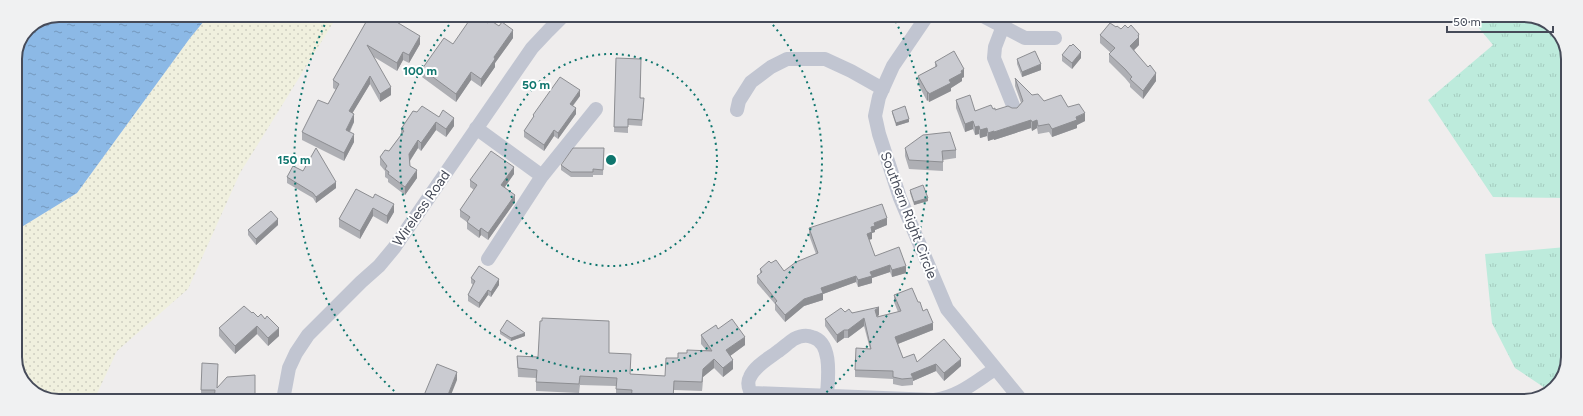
<svg xmlns="http://www.w3.org/2000/svg" width="1583" height="416" font-family="Figtree,sans-serif">
	<defs>
		<pattern id="sand-dots" width="8" height="8" patternUnits="userSpaceOnUse"><rect width="8" height="8" fill="#f0f0de"/><path d="M2 2h.1M6 6h.1" fill="none" stroke="#cfcfc1" stroke-width="1.8" stroke-linecap="round"/></pattern>
		<pattern id="park-tufts" width="24" height="20" patternUnits="userSpaceOnUse"><rect width="24" height="20" fill="#bdebdc"/><path d="M3 7l-1-3M5 7V3M7 7l1-3M15 17l-1-3M17 17v-4M19 17l1-3" fill="none" stroke="#a4cbbf"/></pattern>
		<pattern id="water-ripples" width="26" height="14" patternUnits="userSpaceOnUse"><rect width="26" height="14" fill="#8cb9e6"/><path d="M2 4q2-2 4 0t4 0M15 11q2-2 4 0t4 0" fill="none" stroke="#7498bd"/></pattern>
	</defs>
	<rect width="100%" height="100%" fill="#efeded"/>
	<path fill="url(#sand-dots)" d="M209,15H338L240,173L188,289L117,351L94,400H48L26,386L15,360V231L77,193L190,38Z"/>
	<path fill="url(#park-tufts)" d="M1469,16H1535L1557,30L1568,56L1567,198L1493,197L1428,100L1493,45Z
		M1567,240V368L1551,392L1515,368L1492,323L1485,254L1566,247Z"/>
	<path fill="url(#water-ripples)" d="M59,15H209L190,38L77,193L15,231V59L28,28Z"/>
	<g fill="none" stroke-linecap="round" stroke-linejoin="round">
		<path stroke="#c1c5d1" stroke-width="14" d="M927,16L893,66L879,97L875,116L879,134L900,198L947,309L1022,401
			M983,16L1025,38H1055
			M1003,26L995,47L994,58L1014,108
			M737,110L739,101L751,82L771,67L787,59H825L851,71L883,89
			M476,128L542,176
			M488,259L542,176L596,109
			M827,395C828,379 833,342 812,337C807,335 800,336 794,339C788,343 783,348 777,352C768,359 755,366 750,377C747,382 748,386 750,391L753,393L934,400C958,397 975,382 995,369
			M283,400L289,368L296,353L308,335L361,282L379,266L394,248L532,48L548,31L564,15"/>
	</g>
	<path fill="#aeafb4" d="M370,15L420,44L409,63L403,60L397,71L374,57L391,95L380,102L370,84L352,113L354,122L350,132L354,142L344,161L302,140V132L328,104L336,90L333,88V80Z
		M418,15H432L427,21Z
		M781,16H827V19L823,18V21L812,20V17H781Z
		M488,23L513,38L495,63V67L481,87L471,80L456,102L422,77V69L453,44Z
		M1116,27L1121,29L1139,42V45L1134,50L1156,81L1143,99L1130,87V84L1125,78L1109,62V54L1111,53L1100,43V35Z
		M1062,55L1081,58L1072,69L1062,61Z
		M616,58L644,103L642,126L628,125V133L614,132Z
		M1017,59L1041,70L1022,77L1017,64Z
		M935,62L964,77L962,78V81L951,88V91L929,102L928,100L927,101L918,84V76L935,67Z
		M1015,78L1032,95L1044,101L1068,107L1085,121L1077,125V128L1052,137L1049,132L1038,134L1037,128L1032,131L1031,128L994,140V139L988,141L987,136L980,138L979,134L975,135L973,129L965,132L956,108V100L975,111L993,109L995,110L1017,108L1021,103L1015,86Z
		M580,96L573,106L576,114L558,139L554,136L544,151L524,137V131L533,119V115Z
		M413,111L454,126L446,137L436,130L421,151L418,148L410,161V166L417,178L405,195L388,182V179L385,177V171L380,165V157L389,151L401,135V129Z
		M892,111L909,122L896,126L892,113Z
		M604,148L603,175H593V177H571L561,170V165Z
		M905,148L956,150V158L943,160V171L909,169L905,156Z
		M303,171L336,188L316,203L313,198L287,183V177Z
		M514,174L505,187L515,202L488,240L481,235L479,238L467,229V222L460,217V210L474,190L470,187V180Z
		M356,189L394,212L387,224L373,216L360,239L339,227V219Z
		M910,190L928,201L914,205L910,193Z
		M278,225L256,245L248,235V230Z
		M887,225L875,230V232L872,233V239L869,240L875,256L906,273L892,277L890,272L872,278V283L858,287L856,282L823,294V300L804,306L785,322L775,310V304L757,283V276L760,274V269L771,263L784,271L816,254L809,235V228Z
		M471,278L499,285L491,297L488,295L479,308L468,301V295L473,285L471,283Z
		M894,295L918,302L923,311L933,330L898,344L903,358L917,362L961,366L944,381L936,371L913,381V385L902,386L893,384V379L855,377V370L870,349L864,326L848,338H844L837,343L825,326V319L845,312L879,315L876,317H877L898,312L894,302Z
		M258,317L279,336L268,346L257,334L235,354L219,336V328Z
		M718,329L745,345L730,356L733,369L723,377L714,368L703,377L702,391L674,390L631,398H616V386L580,385L579,393L536,391V378L518,377L517,356L538,357L609,353L630,374L665,376L678,358L687,353L706,350L701,344V335Z
		M500,331L525,336L511,341L500,334Z
		M218,371L217,388L255,375V400H214V397L201,396V390Z"/>
	<path fill="#8d8e92" d="M427,15H432L427,21Z
		M1043,16H1050L1038,21V18Z
		M513,30V38L495,63V67L481,87V79L494,57Z
		M1139,34V45L1130,54V46Z
		M420,36V44L409,63V55Z
		M403,52V60L397,71V63Z
		M1081,52V58L1072,69V63Z
		M1041,64V70L1022,77V72Z
		M964,69V77L962,78V81L951,88V91L929,102V94L949,80Z
		M471,72V80L456,102V94Z
		M1156,73V81L1143,99V91Z
		M370,76V84L349,119V111Z
		M391,87V95L380,102V94Z
		M580,90V96L570,109V104Z
		M927,92H928V100L927,101Z
		M576,108V114L558,139V133Z
		M1085,113V121L1077,125V128L1052,137V129Z
		M354,114V122L346,138V130Z
		M454,118V126L446,137V129Z
		M909,119V122L896,126V123Z
		M1031,120V128L994,140V132Z
		M1037,120V128L1032,131V122Z
		M973,121V129L965,132V124Z
		M436,122V130L421,151V143Z
		M979,126V134L975,135V127Z
		M987,128V136L980,138V130Z
		M554,130V136L544,151V145Z
		M994,131V139L988,141V133Z
		M354,134V142L344,161V153Z
		M418,140V148L409,162V154Z
		M514,167V174L501,192V185Z
		M417,170V178L405,195V187Z
		M336,182V188L316,203V197Z
		M515,195V202L488,240V233Z
		M928,198V201L914,205V202Z
		M394,204V212L387,224V216Z
		M373,208V216L360,239V231Z
		M887,218V225L875,230V232L872,233V239L867,240V234L871,227L874,223Z
		M278,219V225L256,245V239Z
		M481,228V235L479,238V231Z
		M890,265V272L872,278V283L858,287V280L870,272Z
		M906,266V273L892,277V270Z
		M856,276V282L823,294V300L804,306L785,322V315L804,299L821,288Z
		M499,279V285L491,297V292Z
		M488,290V295L479,308V303Z
		M879,307V315L875,318V310Z
		M864,318V326L848,338V330Z
		M933,323V330L895,345V337Z
		M257,326V334L235,354V346Z
		M279,328V336L268,346V338Z
		M844,330V338L837,343V335Z
		M525,333V336L511,341V338Z
		M745,337V345L726,359V350Z
		M714,359V368L703,377L702,391L703,369Z
		M961,359V366L944,381V373Z
		M733,360V369L723,377V368Z
		M936,364V371L913,381V378L911,374Z
		M457,372V380L449,400H446Z"/>
	<path fill="#cacbd1" stroke="#8d8e92" d="M370,15H385L420,36L409,55L403,52L397,63L367,45L391,87L380,94L370,76L349,111L354,114L346,130L354,134L344,153L302,132L318,100L328,104L339,84L333,80Z
		M473,15H476L488,23L490,20L499,26L502,22L513,30L494,57L495,59L481,79L471,72L456,94L422,69L444,38L453,44Z
		M1037,16H1043L1038,18Z
		M1110,23L1116,27L1117,26L1121,29L1125,25L1128,28L1131,25L1139,34L1138,36L1139,37L1130,46L1148,67L1150,65L1156,73L1143,91L1130,79L1132,77L1125,69L1109,54L1115,48L1100,35Z
		M1073,44L1081,52L1072,63L1062,55L1070,45L1071,46Z
		M954,51L964,69L961,71L962,73L949,80L951,83L929,94L928,92H927L918,76L937,66L935,62Z
		M1035,51L1041,64L1022,72L1017,59Z
		M616,58L641,59L640,98H644L642,120L628,119V127H614Z
		M560,77L580,90L570,104L576,108L558,133L554,130L544,145L524,131L534,116L533,115Z
		M1015,78L1032,95L1038,94L1044,101L1061,95L1068,107L1079,104L1085,113L1076,117L1077,120L1052,129L1049,124L1038,126L1037,120L1032,122L1031,120L994,132V131L988,133L987,128L980,130L979,126L975,127L973,121L965,124L956,100L970,95L975,111L991,105L993,109L995,108V110L1008,106L1012,108H1017L1023,101Z
		M422,106L439,117L443,110L454,118L446,129L436,122L421,143L418,140L409,154L410,166L417,170L405,187L388,174L389,172L385,169L387,166L380,157L385,150L389,151L404,131L401,129L413,111L417,112Z
		M905,106L909,119L896,123L892,111Z
		M950,132L956,150L942,151L943,162L909,160L905,148L923,135Z
		M316,148L336,182L316,197L313,193L287,177L293,166L303,171Z
		M573,148H604L603,170L593,169V172H571L561,165Z
		M491,151L514,167L501,185L515,195L488,233L481,228L479,231L467,222L470,217L460,210L477,185L470,180Z
		M923,185L928,198L914,202L910,190Z
		M356,189L373,198L375,194L394,204L387,216L373,208L360,231L339,219Z
		M882,204L887,218L874,223L875,226L871,227L872,232L867,234L875,256L899,247L906,266L892,270L890,265L870,272L872,276L858,280L856,276L821,288L823,293L804,299L785,315L775,303L777,301L757,276L762,272L760,269L769,261L771,263L776,260L784,271L796,262L818,253L809,228Z
		M271,211L278,219L256,239L248,230Z
		M479,266L499,279L491,292L488,290L479,303L468,295L475,281L471,278Z
		M912,288L918,302H920L923,311L927,309L933,323L895,337L903,358L914,354L917,362L944,339L961,359L944,373L936,364L911,374L913,378L902,379L893,377V371L855,370L856,348L871,349L864,318L848,330H844L837,335L825,319L841,308L845,312L849,309L852,313L879,307L875,310L877,317L901,311L894,295Z
		M244,306L252,313L253,312L258,317L261,314L265,319L267,316L279,328L268,338L257,326L235,346L219,328Z
		M542,318L609,321V353L631,354L630,374L665,376L666,358H678V353H687V350L712,351L701,335L716,325L718,329L732,319L745,337L726,350L733,360L723,368L714,359L703,369L702,382L674,381L673,400H631L632,390L616,389L617,378L580,376L579,384L536,382L537,370L518,368L517,356L538,357L540,321H542Z
		M507,320L525,333L511,338L500,331Z
		M202,363L218,364L217,388L227,377L255,375V395H232V400H214L215,390H201Z
		M437,364L457,372L446,400H422Z"/>
	<g fill="none" stroke="#0f766e" stroke-width="2" stroke-dasharray="2 4">
		<circle cx="611" cy="160" r="106"/>
		<path d="M765 16A211 211 0 1 1 457 16"/>
		<path d="M403 399A317 317 0 0 1 329 16M893 16A317 317 0 0 1 819 399"/>
	</g>
	<g text-anchor="middle" stroke-width="4" stroke-linejoin="round" paint-order="stroke">
		<g font-size="14" fill="#464b59" stroke="#fff">
			<text transform="translate(421 208) rotate(-55)" y="5">Wireless Road</text>
			<text transform="translate(909 215) rotate(69)" y="5">Southern Right Circle</text>
		</g>
	</g>
	<path d="M0 0H1583V416H0ZM59 22H1524A37 37 0 0 1 1561 59V357A37 37 0 0 1 1524 394H59A37 37 0 0 1 22 357V59A37 37 0 0 1 59 22Z" fill="#f0f1f2" fill-rule="evenodd"/>
	<path fill="none" stroke="#464b59" stroke-width="2" d="M59 22H1524A37 37 0 0 1 1561 59V357A37 37 0 0 1 1524 394H59A37 37 0 0 1 22 357V59A37 37 0 0 1 59 22Z"/>
	<circle cx="611" cy="160" r="6" fill="#0f766e" stroke="#fff" stroke-width="2"/>
	<g font-size="12" text-anchor="middle" font-weight="bold" fill="#0f766e" stroke="#fff" stroke-width="4" stroke-linejoin="round" paint-order="stroke">
		<text x="420" y="75">100 m</text>
		<text x="536" y="89">50 m</text>
		<text x="294" y="164">150 m</text>
	</g>
	<path d="M1447 26v6h106v-6" fill="none" stroke="#464b59" stroke-width="2"/>
	<text x="1453" y="26" font-size="12" fill="#464b59" stroke="#ffffff" stroke-width="3" paint-order="stroke">50 m</text>
</svg>
